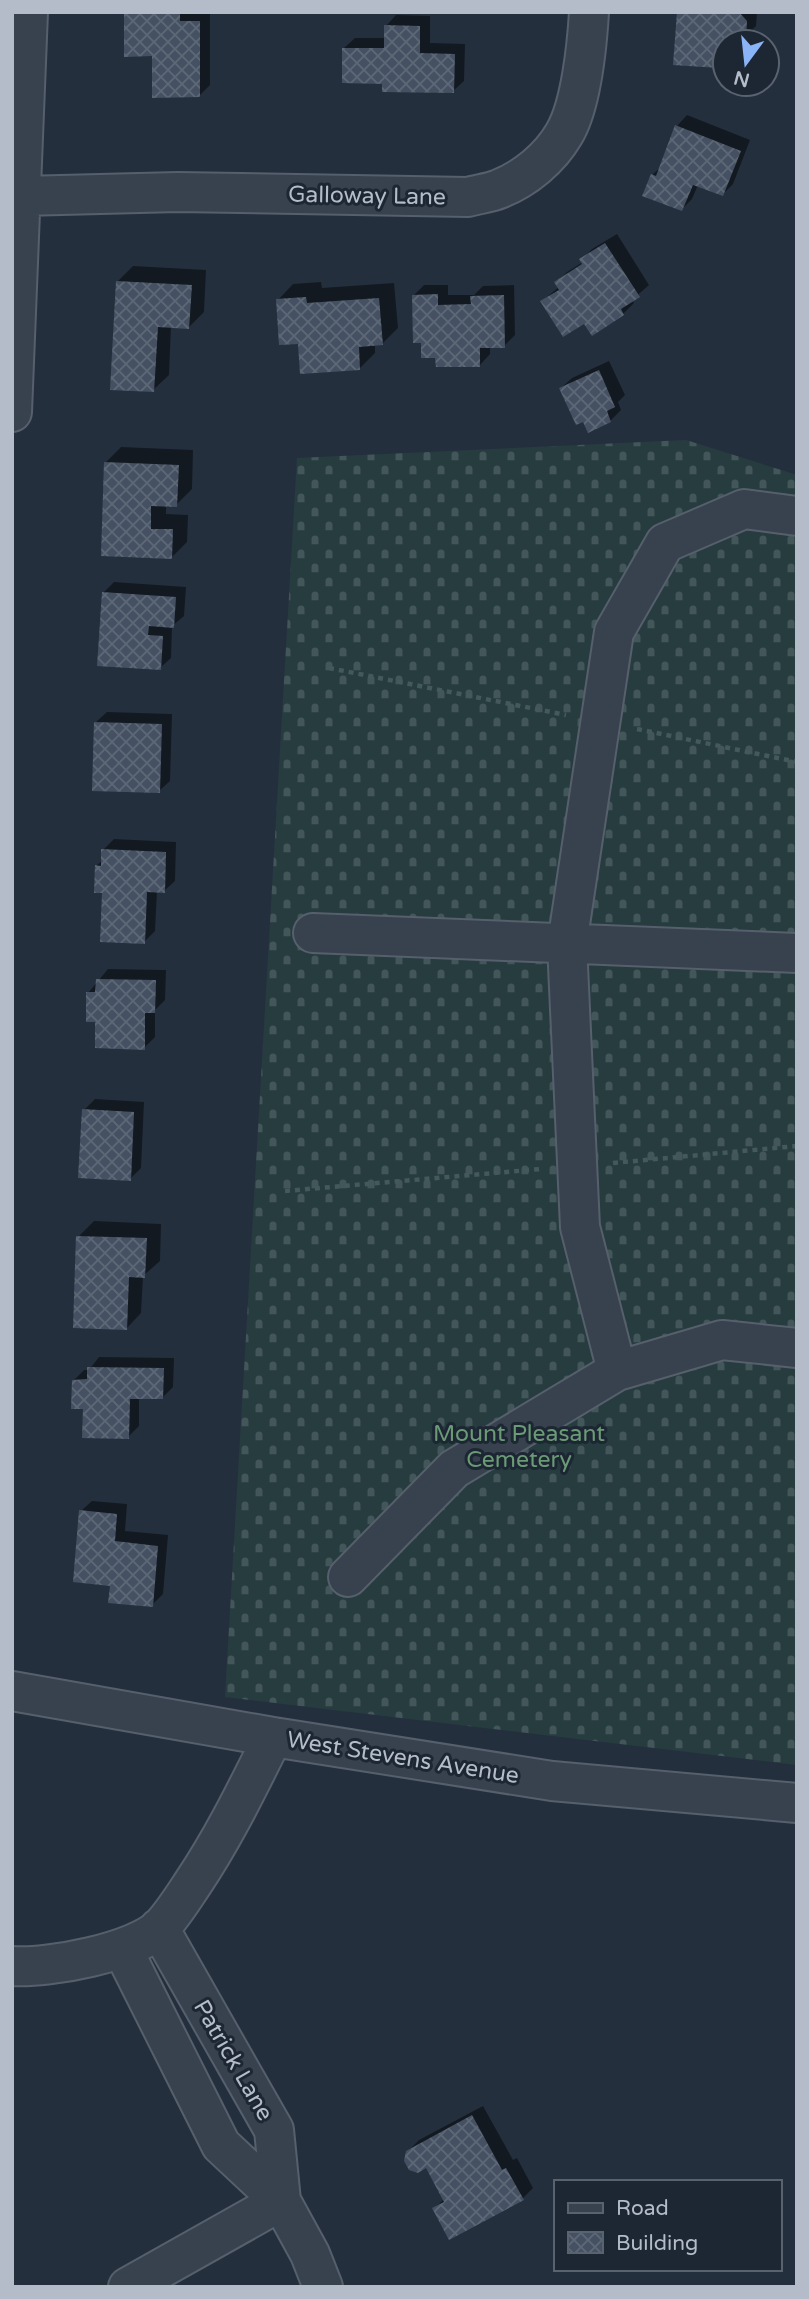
<svg xmlns="http://www.w3.org/2000/svg" width="809" height="2299" font-family="'Varela Round',sans-serif">
	<defs>
		<pattern id="cemetery-stones" width="16" height="16" patternUnits="userSpaceOnUse" patternTransform="scale(1.75)"><rect width="16" height="16" fill="#263c3f"/><path d="M2 7V4a2 2 0 0 1 4 0v3zM10 15v-3a2 2 0 0 1 4 0v3z" fill="#435659"/></pattern>
		<pattern id="building-cross-hatch" width="8" height="8" patternUnits="userSpaceOnUse" patternTransform="scale(1.75)"><rect width="8" height="8" fill="#455162"/><path d="M0 0l8 8M0 8l8-8" fill="none" stroke="#5d6877"/></pattern>
	</defs>
	<rect width="100%" height="100%" fill="#242f3e"/>
	<path fill="url(#cemetery-stones)" d="M686,440L797,475V1765L225,1697L297,458Z"/>
	<path fill="#0007" d="M126,12H210V85L199,96L154,54Z
		M679,12H757L756,26L739,42H725V59L718,66Z
		M396,15L430,16V43L465,44L464,81L453,91L383,82L344,48L355,38H385L386,26Z
		M687,115L750,140L733,184L723,194L698,185L692,199L682,209L652,175L662,166L677,126Z
		M617,234L649,285L632,300L634,303L623,314L584,321L542,301L559,287L556,283L567,272L583,262L581,260L592,249Z
		M133,266L206,270L204,312L189,327L171,326L169,375L153,390L117,282Z
		M321,282L322,288L394,283L398,328L382,344H375V353L360,368L299,342L278,300L293,284Z
		M424,285H448V295H474L483,286L514,285L515,335L504,346H490V354L480,365L437,356L423,341L413,296Z
		M609,361L625,395L618,402L621,410L610,421L561,388L572,378Z
		M121,447L193,450L192,489L176,505H166V514L188,515L187,542L171,558L103,554L106,462Z
		M114,582L186,587L184,616L172,626L171,658L160,668L103,593Z
		M107,712L172,714L170,781L159,791L96,722Z
		M114,839L176,842L175,881L164,891H157L155,931L144,942L96,866L103,860V850Z
		M108,969L166,970L165,1000L155,1010V1037L144,1048L88,993Z
		M95,1099L144,1102L141,1168L130,1179L84,1110Z
		M94,1221L161,1224L160,1261L143,1276L141,1313L126,1329L78,1237Z
		M99,1357L174,1358L173,1387L163,1397H139V1426L128,1437L84,1407L74,1380L84,1370H89Z
		M92,1501L127,1504L125,1531L168,1535L163,1594L152,1605L112,1584L81,1511Z
		M483,2106L513,2160L517,2158L533,2188L523,2198L434,2209L444,2199L427,2166L407,2152L419,2140Z"/>
	<path fill="url(#building-cross-hatch)" d="M124,12H180V21H200V97L152,98V56L124,57Z
		M677,12H739L747,21L746,38L741,42H725V48H720L719,68L673,65Z
		M384,25L420,26V53L455,54L454,93L382,92V84L342,83V48H384Z
		M675,125L741,151L723,196L693,185L682,211L642,196L651,174L656,176Z
		M605,243L640,297L621,309L624,315L592,336L584,324L563,337L540,301L559,290L554,282L582,264L579,259Z
		M116,281L192,285L189,329L158,327L154,392L110,390Z
		M438,294V305L471,304L470,296L504,295L505,348H480V367H436L435,358H421V343H413L412,295Z
		M306,297L307,303L379,298L383,345L359,347L360,370L300,374L298,344L279,345L276,299Z
		M599,370L615,407L607,411L611,422L588,433L583,422L576,425L559,388Z
		M104,462L179,465L177,507L151,506V529H173L172,559L101,556Z
		M102,592L176,597L174,628L149,626L148,635L163,636L161,670L97,666Z
		M94,722L162,724L160,793L92,791Z
		M101,849L166,852L165,893L147,892L145,944L100,942L102,893H94L95,865L101,866Z
		M96,979L156,980L155,1013H145V1050L95,1048V1022H86V992H95Z
		M82,1109L134,1112L131,1181L78,1178Z
		M76,1236L147,1238L145,1278L129,1277L127,1330L73,1328Z
		M87,1367L164,1368L163,1399H130L129,1439L82,1438L83,1409H71L72,1380L87,1379Z
		M79,1510L117,1514L115,1541L158,1546L153,1607L108,1603L110,1586L73,1582Z
		M472,2115L502,2170L506,2168L524,2200L449,2240L432,2208L444,2202L426,2168L418,2173L409,2170L404,2161L406,2151Z"/>
	<g fill="none" stroke-linecap="round" stroke-linejoin="round">
		<defs>
			<path id="minor" d="M22,196L178,192L468,197C478,194 490,193 499,189C525,179 550,158 564,134C581,106 587,45 589,12
				M12,412L28,12
				M313,933L797,953
				M617,1371L580,1227L567,944L614,632L665,543L744,509L797,516
				M348,1577L454,1469L617,1371L722,1340L797,1348
				M12,1691L273,1737L552,1781L797,1803
				M159,1928L274,2130L281,2201
				M122,1948L221,2145L281,2201L310,2254L323,2287
				M12,1966C48,1969 136,1952 161,1927C173,1914 183,1898 193,1883C224,1837 248,1787 273,1737
				M128,2287L281,2201"/>
		</defs>
		<use href="#minor" stroke="#565f6c" stroke-width="42"/>
		<path stroke="#44595c" stroke-width="4.5" stroke-dasharray="5 5" stroke-linecap="butt" d="M329,668L566,715
			M637,729L797,762
			M613,1163L797,1146
			M285,1191L541,1169"/>
		<use href="#minor" stroke="#38414e" stroke-width="38"/>
	</g>
	<g text-anchor="middle" stroke-width="6" stroke-linejoin="round" paint-order="stroke">
		<g font-size="23" fill="#b4bcc9" stroke="#1d2633">
			<text transform="translate(367 195) rotate(1)" y="8">Galloway Lane</text>
			<text transform="translate(403 1757) rotate(9)" y="8">West Stevens Avenue</text>
			<text transform="translate(234 2060) rotate(60)" y="8">Patrick Lane</text>
		</g>
		<g font-size="23" fill="#6b9a76" stroke="#1d2633">
			<text x="519" y="1441">Mount Pleasant<tspan x="519" dy="26">Cemetery</tspan></text>
		</g>
	</g>
	<rect width="809" height="2299" fill="none" stroke="#b4bcc9" stroke-width="28"/>
	<rect x="554" y="2180" width="228" height="91" fill="#1d2633" stroke="#59626f" stroke-width="2"/>
	<rect x="568" y="2203" width="35" height="10" fill="#38414e" stroke="#59626f" stroke-width="2"/>
	<text x="616" y="2215" font-size="21" fill="#b4bcc9">Road</text>
	<rect x="568" y="2232" width="35" height="21" fill="url(#building-cross-hatch)" stroke="#59626f" stroke-width="2"/>
	<text x="616" y="2250" font-size="21" fill="#b4bcc9">Building</text>
	<g transform="translate(746 63) rotate(195)"><circle r="33" fill="#1d2633" stroke="#59626f" stroke-width="2"/>
	<path d="M0-5L12 26L0 18L-12 26Z" fill="#8ab4f8"/>
	<text y="-10" font-size="19" font-weight="bold" text-anchor="middle" fill="#b4bcc9">N</text>
	</g>
</svg>
